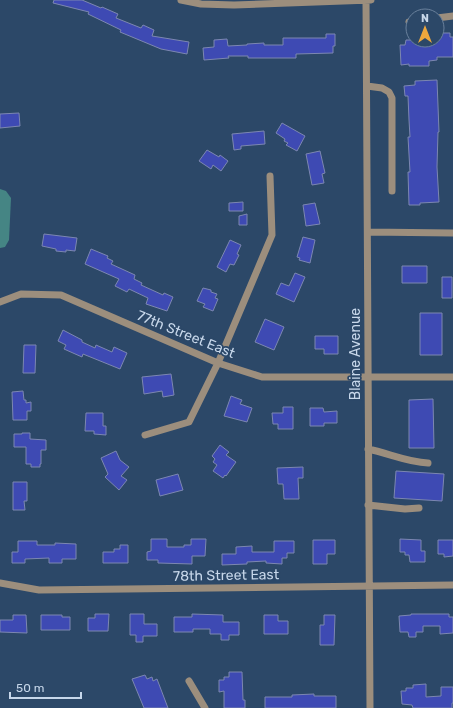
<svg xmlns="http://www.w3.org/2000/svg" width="453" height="708" font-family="Rubik,sans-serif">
	<rect width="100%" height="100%" fill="#2c4868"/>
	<path fill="#458584" d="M0,189L6,191L11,198L9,240L5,247L0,248Z"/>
	<path fill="#3e4ab3" stroke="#7c87b1" d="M54,0H82L101,8L102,7L118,14L116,18L141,28L143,25L154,30L152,36L189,42L187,54L161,49L120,32L121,30L88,14L89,12L53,3Z
		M437,33H450V37H453V57H437V60L429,61V66H409V64L401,65L400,45H405L406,40H437Z
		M326,34H335V46H333V53L296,54V58H248V56H228L229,58L204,60L203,48L214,47V40L227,39L228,46L247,45V44L264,43V45H283V38H326Z
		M437,80L439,132H438L437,167L439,202L420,203V205H409L408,172H410L408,137H410L409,120L408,96H405L404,86L415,85V81Z
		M19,113L20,126L0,128V114Z
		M282,123L305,136L297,151L286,145L288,143L284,141L285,139L276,133Z
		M264,131L265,144L241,146V149L234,150L232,134Z
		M207,150L219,157L220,155L228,161L221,171L213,165L211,169L199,161Z
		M320,151L325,173L322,174L324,183L312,185L306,154Z
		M243,202V211H229V203Z
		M315,203L320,224L306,226L303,205Z
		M247,214V225H239V216Z
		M44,234L77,238L75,251L66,250V252L56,251V249L42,246Z
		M303,237L315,240L310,263L299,260L300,258L297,257Z
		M230,240L241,245L237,254L239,255L234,265L230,264L226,272L217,267Z
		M91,249L108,256L107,258L113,261L111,264L135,275L134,279L142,283L141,285L163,295L164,293L173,297L167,311L146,304L148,298L129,289L127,292L115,286L119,279L85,264Z
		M402,266H427V283H402Z
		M295,273L305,277L294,302L276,294L281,283L289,286Z
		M442,277H452V298H442Z
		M203,288L211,290V292L217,294L215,298L218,299L213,311L203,307L205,304L197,301Z
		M420,313H442V355H420Z
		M265,319L284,327L274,350L255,342Z
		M63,330L82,340V342L95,348L96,345L112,352L114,347L127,353L120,369L83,354L82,357L64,349L66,345L58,341Z
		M315,336H338V354H324V349H315Z
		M24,345H36L35,373H23Z
		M171,374L174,395L163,397L162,391L144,394L142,377Z
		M23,391L24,400H26V403L31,402V411H27V420H13L12,392Z
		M231,396L242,400L240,404L252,408L247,422L224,416Z
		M433,399L434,448H409V400Z
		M283,407H293V429H278V424H273L272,413H283Z
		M310,408H323L324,412L337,411V423H324V426H310Z
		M86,413H103V426H106V435L94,434V431H85Z
		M22,433H30V439L46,440V450H41V464H40V467H31V464H26V447H14V434H22Z
		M220,445L229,452L226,455L236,462L226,476L225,475L223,478L213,471L217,465L213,462L215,459L212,456Z
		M116,451L120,460L129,467L121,476L127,480L119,490L105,477L108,474L101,458Z
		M303,467V478H298L299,499H284L283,484H278L277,468Z
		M396,471L444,474L442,501L394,498Z
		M178,474L183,490L160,496L156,480Z
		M13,482H27V501H24L25,510H13Z
		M151,539H167V547H184V545H191V539H206L205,556H192V564L158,563V560H147V552L151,551Z
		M400,539L421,540V551H425V562H410L409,555H405V552H400Z
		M313,540H335V554H327V564H313Z
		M438,540H453V556L444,557V554H438Z
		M18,541H37V545H55V543L76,544V559H62V563H49V558L25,559V563H12V552H18Z
		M274,541H294V553H287V558H282V564L266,563V561L247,562V564L222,565V554H236V547L252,546V552H274Z
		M120,545H128V563H103V552H114V549H120Z
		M95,614H109L108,631H88V618H95Z
		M130,614H144V624H157V636H143V642H136V635H130Z
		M192,614L223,615V622H239V635H229V640H221V634H210V629H193V632H174V617H192Z
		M411,614H449V617H453V633L440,634V626H423V632H416V637H409L408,632H400L399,616L411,615Z
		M13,615H26L27,633L0,632V620H13Z
		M41,615H62V617H70V630H41Z
		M264,615H278V621H288V634H264Z
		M324,615H335L334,645H320V625H324Z
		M229,672H242L243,700H245V708H224V691L219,692V680H224V677H229Z
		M145,675L147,679L152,677L153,681L157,679L168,708H144L132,679Z
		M426,684V697L441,696V687H453V703H452V708H413L412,705L402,704L401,691H406V688H413V685Z
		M314,694V696H336V708H265V697H292V695Z"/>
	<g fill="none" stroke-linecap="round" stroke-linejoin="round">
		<path stroke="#9c8e7d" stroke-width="7" d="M181,0L201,4L234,5L371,0
			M366,0L370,708
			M437,18L453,16
			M409,22L413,21
			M367,86L382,88L389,92L392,98V191
			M368,232L453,233
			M0,302L21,294L61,295L218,363L262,377H453
			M145,435L189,422L218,363L272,235L270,176
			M368,449C388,453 407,462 428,463
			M368,505L405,509L419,508
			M0,583L39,590L453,585
			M189,681L205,708"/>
	</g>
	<g text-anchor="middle" stroke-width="3.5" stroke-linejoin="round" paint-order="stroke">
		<g font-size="14" fill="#c7d7ea" stroke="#2c4868">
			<text transform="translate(186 334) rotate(22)" y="5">77th Street East</text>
			<text transform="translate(355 354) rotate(-90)" y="5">Blaine Avenue</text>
			<text transform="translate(226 575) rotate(-1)" y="5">78th Street East</text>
		</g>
	</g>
	<g transform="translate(425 28)"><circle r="19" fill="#2c4868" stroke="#6a819c"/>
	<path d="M0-3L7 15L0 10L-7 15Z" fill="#eea73d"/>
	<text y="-6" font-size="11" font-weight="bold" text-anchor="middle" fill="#c7d7ea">N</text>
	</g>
	<path d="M10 692v6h71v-6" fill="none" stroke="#c7d7ea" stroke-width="2"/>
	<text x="16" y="692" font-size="12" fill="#c7d7ea" stroke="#2c4868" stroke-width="3" paint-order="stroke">50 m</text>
</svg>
